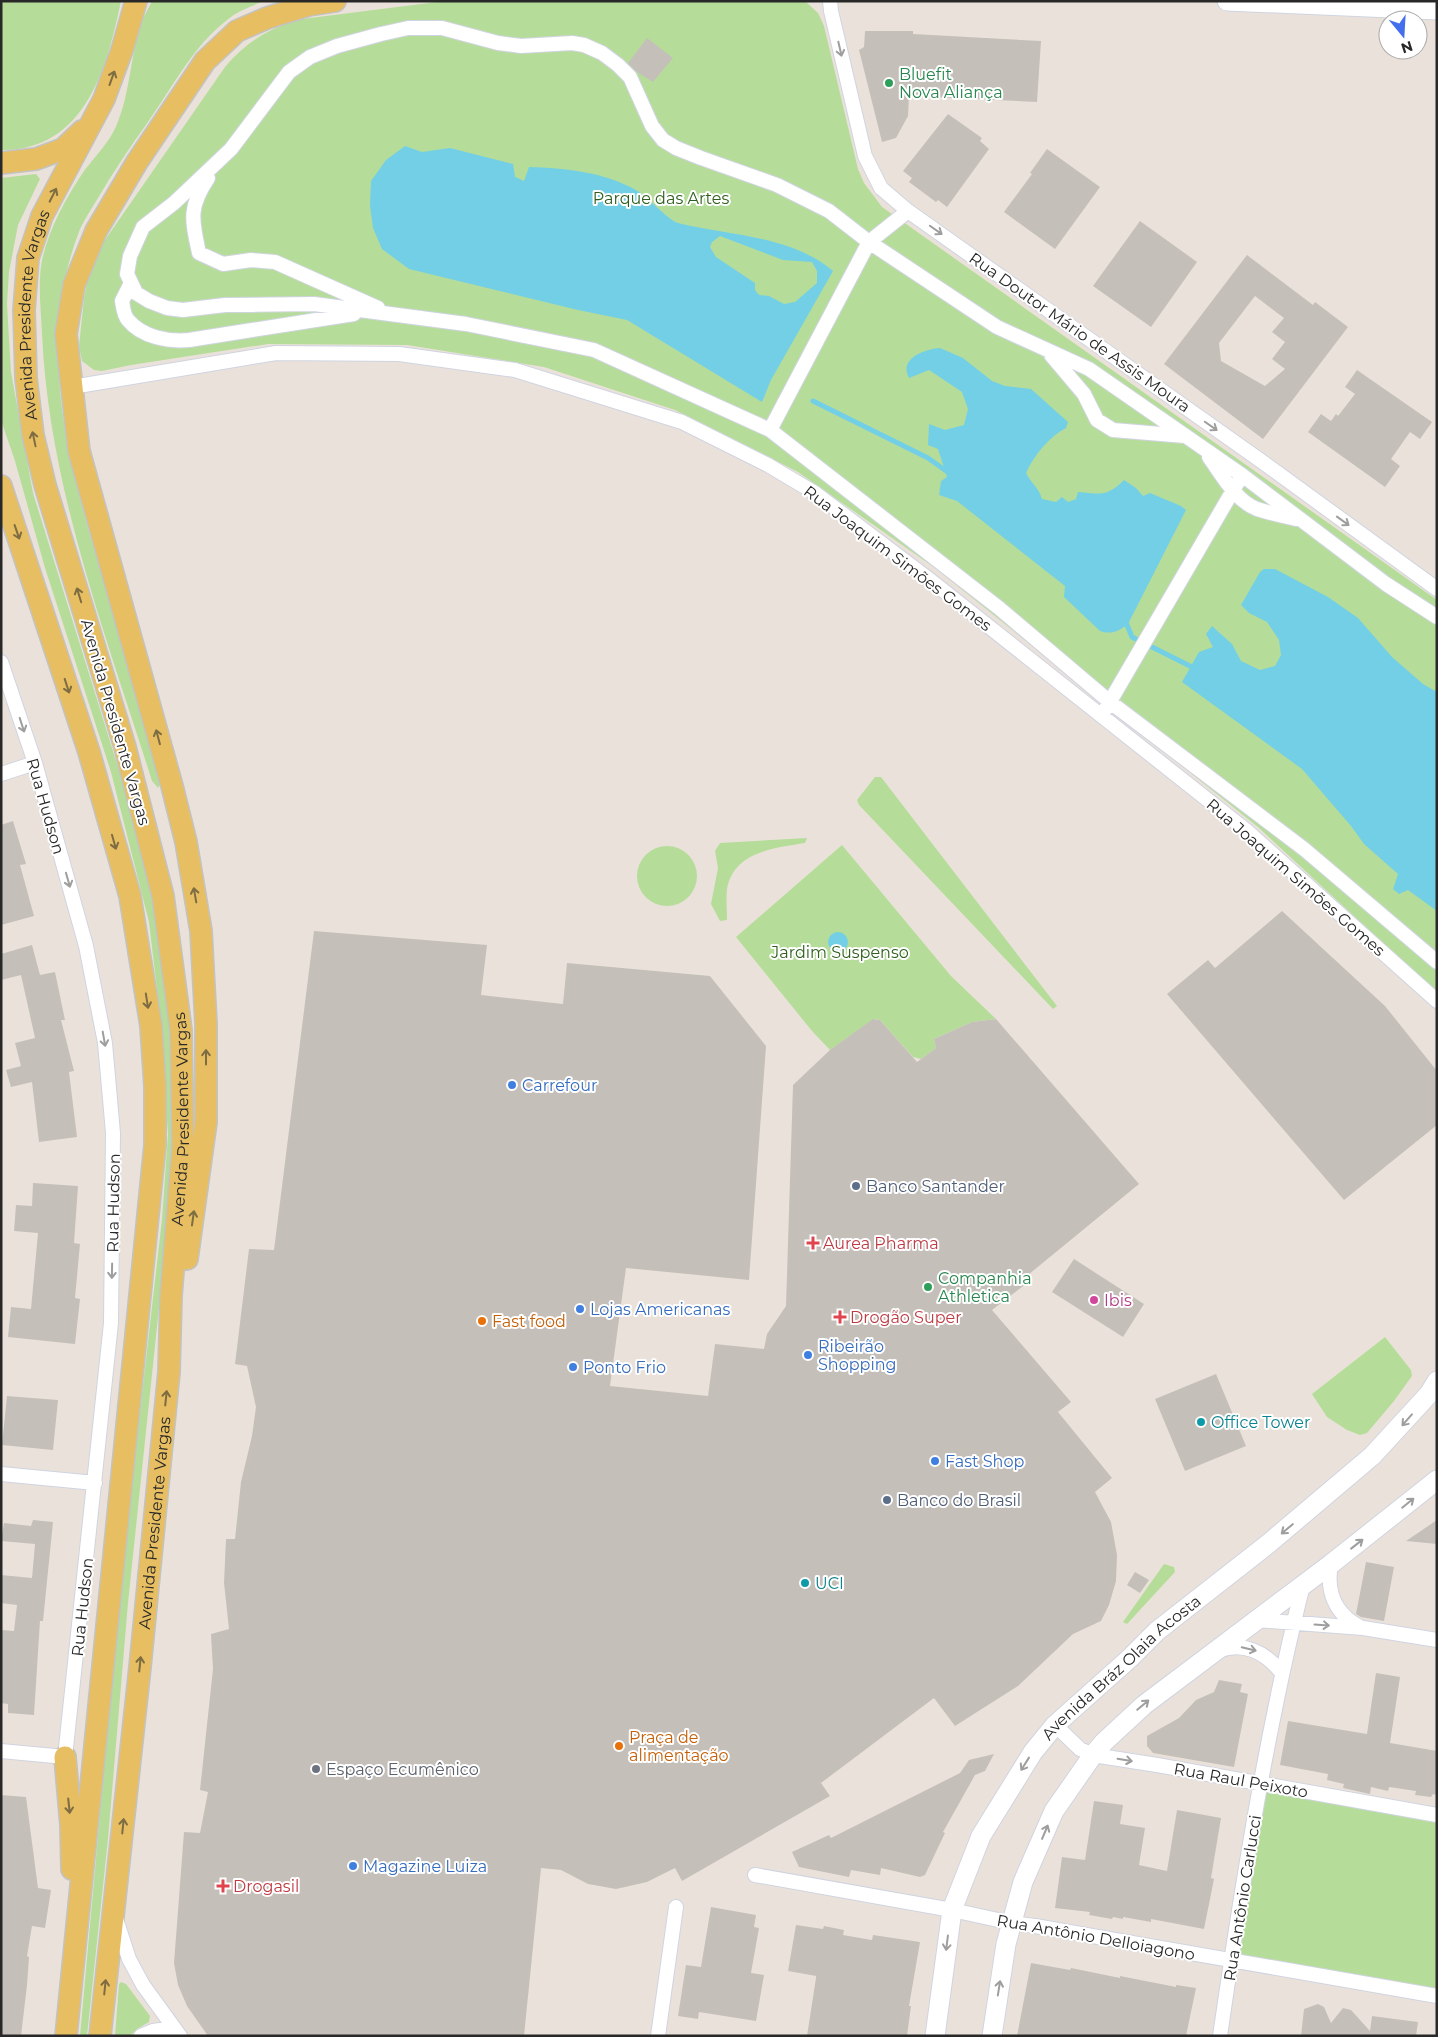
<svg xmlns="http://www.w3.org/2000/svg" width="1438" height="2037" font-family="Montserrat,sans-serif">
	<rect width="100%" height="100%" fill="#eae2da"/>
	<path fill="#b5dd99" d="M1,1H121C107,68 85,151 1,150Z
		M152,1H263C253,6 240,10 231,17C194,44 174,85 148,122C130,147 113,172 98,198C92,208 85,218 80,229C29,359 78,493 115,620C131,674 145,729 160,784L158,788L152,781C106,635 49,488 42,334C41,310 37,279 43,256C50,227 67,196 84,171C96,155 110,142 117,124C130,93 130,59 140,27C142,18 148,10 152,1Z
		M445,1H805L818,13L824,26L858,169L864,183L882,207L1437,600V993L1258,827L935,568L798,472L675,410L544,367L407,345L268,344L131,365L102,371L94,370L82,361L79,346L84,298L89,273L98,250L225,67C246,42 270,27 302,19Z
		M36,174L40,179L18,225L9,272L7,304L11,372L33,493L139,835L157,917L169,1021L174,1165L128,1603L108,1839L87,2036H80L122,1570L162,1219L168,1134L158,998L149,922L111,772L45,568L15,461L1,420V178Z
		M875,777H881L1057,1006L1053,1009L859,805L857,800Z
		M807,838L805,843C775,848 734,851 727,889C726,899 727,910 727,920L720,921L711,904L718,868L715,851L720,843Z
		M842,845L951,976L996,1019L972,1022L934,1039L936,1048L921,1059L913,1057L880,1020L874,1019L830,1050L812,1031L736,937Z
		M637 876a30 30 0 1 1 60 0a30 30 0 1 1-60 0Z
		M1385,1337L1411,1370L1412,1376L1394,1401L1367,1433L1360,1435L1347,1430L1327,1417L1312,1394Z
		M1164,1564L1174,1567L1175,1572L1127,1624L1123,1622Z
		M1261,1785L1437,1815V1996L1231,1962Z
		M121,1982L126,1984L150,2016L149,2022L137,2029L130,2036H115L119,1984Z"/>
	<path fill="#73cfe6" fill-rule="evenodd" d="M405,146L422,152L450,148L513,164L515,177L524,181L529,167C565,168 604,172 636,190C648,197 668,220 678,223C730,236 790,235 833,271L771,380L762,402L627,320L578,310L409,269L382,249L373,228L370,206L371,181L386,160ZM720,236L783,260L812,262L817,271V283L795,302L784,304L769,296L759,295L755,290V283L716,257L710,247L712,242Z
		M940,348L963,358L992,381L1005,386L1031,389L1068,422L1066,428C1049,437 1034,455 1026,473C1031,483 1039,488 1042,499L1056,502L1062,497L1068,502L1076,499L1078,492C1101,494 1107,497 1124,480L1136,488L1143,496L1150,493L1181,506L1186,510L1128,624C1119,631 1112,635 1100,631L1064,597L1065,586L957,501L939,495L941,481L947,477L938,449L928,445L929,424L945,430L964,425L968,409L962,392L929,370L909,378C898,358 926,349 940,348Z
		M1264,569H1275L1328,597L1358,618L1392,657L1423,684L1437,692V911L1408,890L1399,894L1393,889L1398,874L1364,844L1351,826L1302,769L1182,682L1199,652L1213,647L1206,634L1212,626L1232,644L1241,661L1260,670L1275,666L1281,655L1279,640L1267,622L1249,613L1241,605L1260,572Z
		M828 942a10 10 0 1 1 20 0a10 10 0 1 1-20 0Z"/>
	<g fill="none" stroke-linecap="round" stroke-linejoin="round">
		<path stroke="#73cfe6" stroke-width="5" d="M813,401L928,458L949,473
			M1125,620L1132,637L1136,639
			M1152,647L1196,669"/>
	</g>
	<path fill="#c5bfba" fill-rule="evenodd" d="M865,31H913V34L1041,41L1037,102L909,96L908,116L896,138L882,142L859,50L864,47Z
		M647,38L673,58L653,82L637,72L628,63Z
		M948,114L982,138L980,141L989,149L947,207L938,200L936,202L909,182L912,178L903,171Z
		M1047,149L1100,187L1055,249L1004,212L1032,174L1030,173Z
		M1140,221L1197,262L1151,327L1093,286Z
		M1247,255L1313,305L1315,302L1348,327L1263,439L1164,364ZM1255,296L1284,318L1272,332L1285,342L1272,359L1285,369L1265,386L1221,361L1219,343Z
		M1357,370L1432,422L1420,439L1410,432L1391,459L1400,466L1385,487L1308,432L1321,414L1331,421L1336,414L1338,416L1355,394L1345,387Z
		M13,821L26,864L20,865L34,916L1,925V825Z
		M1282,911L1385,1006L1437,1071V1125L1344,1200L1167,994L1208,960L1215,968Z
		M314,931L487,945L481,995L563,1004L567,963L710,976L766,1046L749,1280L626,1268L610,1386L708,1396L715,1344L764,1349L767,1334L786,1306L793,1085L830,1050L873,1019L880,1020L917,1062L936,1048L934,1039L972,1022L996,1019L1139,1184L1028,1275L1031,1280L992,1310L1071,1402L1058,1412L1112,1478L1095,1492L1111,1522L1117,1555L1116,1581L1109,1605L1101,1621L1073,1634L1018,1686L955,1726L934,1698L821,1783L830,1796L682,1881L675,1868L647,1882L616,1889L588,1884L561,1870L541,1868L524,2036H208L187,2006L178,1985L174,1963L184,1832L200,1833L208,1792L200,1790L213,1669L211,1634L229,1629L224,1583L226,1539H235L241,1482L252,1436L256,1407L247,1366L235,1364L249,1249L274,1250Z
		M32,945L40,975L55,972L65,1020H61L74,1071L69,1072L77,1137L39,1142L32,1082L11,1087L6,1070L21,1066L15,1043L35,1038L21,975L1,980V954Z
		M33,1183L78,1186L74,1243L80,1244L75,1298L80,1299L75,1344L8,1337L11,1307L31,1309L38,1233L14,1231L16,1205L32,1206Z
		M1074,1259L1144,1304L1123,1337L1052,1292Z
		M1216,1374L1246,1446L1185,1471L1155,1399Z
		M7,1396L58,1400L53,1450L2,1445Z
		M33,1520L53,1522L43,1621H40L34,1715L8,1713V1704L1,1703V1630L14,1631L17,1605L1,1603V1575L32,1578L35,1544L1,1541L4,1523L31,1526Z
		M1437,1520V1544L1406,1541Z
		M1366,1562L1394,1567L1384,1621L1361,1617L1356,1614Z
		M1135,1572L1149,1580L1140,1593L1127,1585Z
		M1376,1673L1400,1677L1390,1743L1437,1751V1795L1433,1794L1431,1797L1415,1795L1416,1791L1389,1787L1388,1791L1371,1787L1370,1794L1343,1788L1344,1784L1327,1780L1328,1774L1280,1765L1288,1721L1367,1734Z
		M1219,1680L1242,1684L1240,1692L1248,1694L1234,1767L1153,1753L1147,1746V1736L1179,1718L1196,1700L1214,1692Z
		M994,1754L985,1771L975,1775L943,1832L945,1833L925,1875L920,1877L881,1868L880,1875L851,1870L849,1877L799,1867L792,1852L829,1835L831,1838L960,1773L969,1760Z
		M1,1795L26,1797L38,1888L51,1890L45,1928L32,1926L27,1956L29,1957L27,1985L21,2036H1Z
		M1094,1801L1123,1805L1120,1824L1145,1828L1139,1865L1167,1871L1177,1810L1221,1818L1211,1878L1214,1879L1204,1929L1151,1919V1922L1123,1917V1919L1113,1917L1112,1919L1089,1915L1090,1912L1055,1908L1062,1857L1085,1860Z
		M711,1907L756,1915L754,1927L759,1928L751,1973L764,1975L756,2021L699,2012L698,2019L678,2016L686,1965L701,1967Z
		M796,1925L823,1929L824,1926L844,1930L843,1935L872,1940L873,1935L920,1942L909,2006H911L907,2036H807L816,1978V1976L788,1971Z
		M1031,1963L1070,1970L1071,1968L1120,1978V1976L1176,1987V1985L1196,1988L1186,2036H1017Z
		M1318,2004L1324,2007L1331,2023L1343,2008L1351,2010L1370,2031L1372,2016L1418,2022L1416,2036H1301L1304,2009Z"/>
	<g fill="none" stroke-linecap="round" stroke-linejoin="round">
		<defs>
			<path id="street" d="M830,1L831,11L865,156L881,188L908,211L1264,463L1437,589
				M208,178C188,208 192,220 199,253L223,264L251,260L275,262L378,308
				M131,283L122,301C123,307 124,316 128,320C142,337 168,342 189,340L354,314
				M1051,355L1084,394L1097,420L1113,430L1185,436
				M72,387L276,353L399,354L515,370L682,422L768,465L815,493L930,580L1247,831L1437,1001
				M770,430L869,242L908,211
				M1209,457C1222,475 1236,501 1257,509C1269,513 1283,516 1296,519
				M1437,617L1386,584L1242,475L1089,369L997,327L869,242L829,211L777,185L701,158L676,148L663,140L652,126L630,77L618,65L602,53L584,45L572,43L521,46L498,43L442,28H408L381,34L337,46L310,57L289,72L231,149L174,203L143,227L130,256L127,274L136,293L149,301L167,308L183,310L225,305L314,304L466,324L594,350L770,430L999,608L1110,702L1304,849L1437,962
				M1,662L35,763L86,946L105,1043L113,1133L111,1323L65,1757L1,1751
				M1105,710L1242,475
				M1,774L35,763
				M1,1474L95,1483
				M1331,1564C1326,1591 1335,1614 1360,1627
				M1256,1620L1363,1628L1437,1640
				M1218,1651C1243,1641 1265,1652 1281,1672
				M1055,1725L1080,1749L1093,1755L1157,1765L1437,1815
				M755,1875L952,1910L1012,1923L1035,1926L1437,1996
				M116,1919L129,1959L143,1985L180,2036
				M141,2036L153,2031L174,2028
				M658,2036L676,1907
				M1220,2036C1242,1885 1266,1733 1303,1585"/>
			<g id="secondary">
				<path d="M1227,1L1437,10"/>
				<path id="s1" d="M935,2036L952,1910L981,1836L1033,1752L1055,1725L1130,1658L1157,1631L1268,1544L1372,1456L1429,1394L1437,1381"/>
				<path d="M992,2036L1006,1944L1023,1882L1054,1811L1093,1755L1104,1742L1144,1705L1331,1564L1437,1480"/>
			</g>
			<g id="primary">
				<path d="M1,163L36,159L63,149L82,131"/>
				<path d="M1,486L89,752L130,896L151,1026L155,1087V1145L66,2036"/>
				<path d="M187,1259L206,1122V1024L201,931L186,842L172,786L79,451L66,334L74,285L96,231L137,162L205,61L237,31L267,18L309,5L335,1"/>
				<path d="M65,1757L71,1825L72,1869"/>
				<path id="s2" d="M100,2036L140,1667L169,1372L171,1296L183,1146L181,1030L163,896L125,747L45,485L33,435L26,378L24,310L28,258L42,216L104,99L122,50L136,1"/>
			</g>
		</defs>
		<use href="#street" stroke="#d0d4e0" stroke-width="16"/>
		<use href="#secondary" stroke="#d0d4e0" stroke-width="21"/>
		<use href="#primary" stroke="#c3c3c3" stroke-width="24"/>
		<use href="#street" stroke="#fff" stroke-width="14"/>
		<use href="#secondary" stroke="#fff" stroke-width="19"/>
		<use href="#primary" stroke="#e7bf62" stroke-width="21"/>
	</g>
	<defs><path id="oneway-shaft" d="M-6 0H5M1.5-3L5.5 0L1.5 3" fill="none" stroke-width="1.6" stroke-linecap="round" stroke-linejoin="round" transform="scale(1.25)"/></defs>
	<g stroke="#9e9e9e">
		<use href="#oneway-shaft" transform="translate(840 49) rotate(77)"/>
		<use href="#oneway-shaft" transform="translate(936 230) rotate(35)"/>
		<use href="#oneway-shaft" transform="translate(1211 426) rotate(35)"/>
		<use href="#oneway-shaft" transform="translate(1343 521) rotate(36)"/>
		<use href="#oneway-shaft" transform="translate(22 725) rotate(72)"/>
		<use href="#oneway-shaft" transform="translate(68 880) rotate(74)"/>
		<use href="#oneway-shaft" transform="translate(104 1039) rotate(80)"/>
		<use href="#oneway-shaft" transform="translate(112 1271) rotate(91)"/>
		<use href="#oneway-shaft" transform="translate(1407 1420) rotate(131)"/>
		<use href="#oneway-shaft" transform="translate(1408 1503) rotate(-39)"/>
		<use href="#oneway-shaft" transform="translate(1287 1529) rotate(140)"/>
		<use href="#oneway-shaft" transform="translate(1357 1544) rotate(-38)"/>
		<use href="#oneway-shaft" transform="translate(1322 1625) rotate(4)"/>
		<use href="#oneway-shaft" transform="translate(1249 1649) rotate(14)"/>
		<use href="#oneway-shaft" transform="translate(1143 1705) rotate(-40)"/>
		<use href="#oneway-shaft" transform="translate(1125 1760) rotate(9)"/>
		<use href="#oneway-shaft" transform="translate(1025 1764) rotate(122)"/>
		<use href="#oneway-shaft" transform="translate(1045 1832) rotate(-67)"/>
		<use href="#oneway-shaft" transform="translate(947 1943) rotate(97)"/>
		<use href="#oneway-shaft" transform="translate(999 1988) rotate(-81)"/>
	</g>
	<g stroke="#7e6c42">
		<use href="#oneway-shaft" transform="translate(112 78) rotate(-70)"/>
		<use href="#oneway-shaft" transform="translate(53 195) rotate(-63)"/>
		<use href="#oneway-shaft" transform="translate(34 439) rotate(-102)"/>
		<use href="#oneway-shaft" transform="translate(17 532) rotate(71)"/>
		<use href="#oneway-shaft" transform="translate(79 595) rotate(-107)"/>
		<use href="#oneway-shaft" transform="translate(67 686) rotate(72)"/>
		<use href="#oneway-shaft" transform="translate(158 737) rotate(-105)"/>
		<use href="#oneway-shaft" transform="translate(114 842) rotate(74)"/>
		<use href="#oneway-shaft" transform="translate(195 895) rotate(-100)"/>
		<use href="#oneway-shaft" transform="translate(147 1001) rotate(81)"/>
		<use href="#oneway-shaft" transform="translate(206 1057) rotate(-90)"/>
		<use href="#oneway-shaft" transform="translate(193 1218) rotate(-82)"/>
		<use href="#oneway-shaft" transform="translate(166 1398) rotate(-84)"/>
		<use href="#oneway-shaft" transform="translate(140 1664) rotate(-84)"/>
		<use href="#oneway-shaft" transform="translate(69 1806) rotate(84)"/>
		<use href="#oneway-shaft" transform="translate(123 1826) rotate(-84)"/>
		<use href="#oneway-shaft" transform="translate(105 1987) rotate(-84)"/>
	</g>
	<g fill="#2e9e5b" stroke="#fff" stroke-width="2">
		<circle cx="889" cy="83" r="5"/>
		<circle cx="928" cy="1287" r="5"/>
	</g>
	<g fill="#3f7fe0" stroke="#fff" stroke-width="2">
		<circle cx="512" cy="1085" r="5"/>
		<circle cx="580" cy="1309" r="5"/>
		<circle cx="808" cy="1355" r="5"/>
		<circle cx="573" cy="1367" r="5"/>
		<circle cx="935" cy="1461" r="5"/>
		<circle cx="353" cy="1866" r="5"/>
	</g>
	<g fill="#5c6f8a" stroke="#fff" stroke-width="2">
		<circle cx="856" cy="1186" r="5"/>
		<circle cx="887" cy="1500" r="5"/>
	</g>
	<g fill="#e0444e" stroke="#fff" stroke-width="2">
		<path d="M810.5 1235.5h5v5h5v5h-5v5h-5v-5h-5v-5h5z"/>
		<path d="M837.5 1309.5h5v5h5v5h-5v5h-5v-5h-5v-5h5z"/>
		<path d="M220.5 1878.5h5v5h5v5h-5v5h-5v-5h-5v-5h5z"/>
	</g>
	<circle fill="#d1479c" stroke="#fff" stroke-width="2" cx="1094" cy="1300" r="5"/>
	<g fill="#e8710a" stroke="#fff" stroke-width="2">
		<circle cx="482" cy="1321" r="5"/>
		<circle cx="619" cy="1746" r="5"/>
	</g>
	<g fill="#0f9aa8" stroke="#fff" stroke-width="2">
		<circle cx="1201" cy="1422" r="5"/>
		<circle cx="805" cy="1583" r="5"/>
	</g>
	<circle fill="#6b7280" stroke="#fff" stroke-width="2" cx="316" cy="1769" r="5"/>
	<g text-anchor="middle" stroke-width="4" stroke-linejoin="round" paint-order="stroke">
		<g font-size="16" fill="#27864d" stroke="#fff" text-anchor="start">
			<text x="899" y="80">Bluefit<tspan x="899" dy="18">Nova Aliança</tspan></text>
			<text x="938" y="1284">Companhia<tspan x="938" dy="18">Athletica</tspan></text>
		</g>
		<g font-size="16" fill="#2f5f1e" stroke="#fff">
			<text x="661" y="204">Parque das Artes</text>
			<text x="840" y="958">Jardim Suspenso</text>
		</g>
		<g font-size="16" fill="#282828" stroke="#fff">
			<text dy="6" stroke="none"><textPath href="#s2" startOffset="1746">Avenida Presidente Vargas</textPath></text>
			<text transform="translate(1080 332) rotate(35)" y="6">Rua Doutor Mário de Assis Moura</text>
			<text transform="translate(898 558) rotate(37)" y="6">Rua Joaquim Simões Gomes</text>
			<text transform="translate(116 722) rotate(74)" y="6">Avenida Presidente Vargas</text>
			<text transform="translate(46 806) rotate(74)" y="6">Rua Hudson</text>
			<text transform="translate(1296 877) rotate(41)" y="6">Rua Joaquim Simões Gomes</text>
			<text dy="6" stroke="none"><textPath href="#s2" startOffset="921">Avenida Presidente Vargas</textPath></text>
			<text transform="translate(113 1203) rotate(-89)" y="6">Rua Hudson</text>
			<text dy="6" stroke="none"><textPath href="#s2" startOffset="516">Avenida Presidente Vargas</textPath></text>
			<text transform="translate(82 1607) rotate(-84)" y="6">Rua Hudson</text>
			<text dy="6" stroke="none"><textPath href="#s1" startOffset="428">Avenida Bráz Olaia Acosta</textPath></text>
			<text transform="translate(1241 1780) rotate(10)" y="6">Rua Raul Peixoto</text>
			<text transform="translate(1242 1898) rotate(-81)" y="6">Rua Antônio Carlucci</text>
			<text transform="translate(1096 1937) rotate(10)" y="6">Rua Antônio Delloiagono</text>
		</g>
		<g font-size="16" fill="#366cbe" stroke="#fff" text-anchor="start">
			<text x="522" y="1091">Carrefour</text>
			<text x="590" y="1315">Lojas Americanas</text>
			<text x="818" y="1352">Ribeirão<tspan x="818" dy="18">Shopping</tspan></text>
			<text x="583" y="1373">Ponto Frio</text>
			<text x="945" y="1467">Fast Shop</text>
			<text x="363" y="1872">Magazine Luiza</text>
		</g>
		<g font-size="16" fill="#4e5e75" stroke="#fff" text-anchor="start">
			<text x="866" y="1192">Banco Santander</text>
			<text x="897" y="1506">Banco do Brasil</text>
		</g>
		<g font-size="16" fill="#be3a42" stroke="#fff" text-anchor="start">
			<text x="823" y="1249">Aurea Pharma</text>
			<text x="850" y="1323">Drogão Super</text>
			<text x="233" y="1892">Drogasil</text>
		</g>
		<g font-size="16" fill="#b23c85" stroke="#fff" text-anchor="start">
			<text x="1104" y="1306">Ibis</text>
		</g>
		<g font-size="16" fill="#c56008" stroke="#fff" text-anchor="start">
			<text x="492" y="1327">Fast food</text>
			<text x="629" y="1743">Praça de<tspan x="629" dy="18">alimentação</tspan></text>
		</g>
		<g font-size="16" fill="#0d838f" stroke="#fff" text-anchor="start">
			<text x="1211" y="1428">Office Tower</text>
			<text x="815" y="1589">UCI</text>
		</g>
		<g font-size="16" fill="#5b616d" stroke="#fff" text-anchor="start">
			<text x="326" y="1775">Espaço Ecumênico</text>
		</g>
	</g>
	<rect width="1438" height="2037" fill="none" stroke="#282828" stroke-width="5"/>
	<g transform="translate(1403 35) rotate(162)"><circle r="24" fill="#ffffff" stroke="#a9a9a9"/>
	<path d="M0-4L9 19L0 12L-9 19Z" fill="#436eee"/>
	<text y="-8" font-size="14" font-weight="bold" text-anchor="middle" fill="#282828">N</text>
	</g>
</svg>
